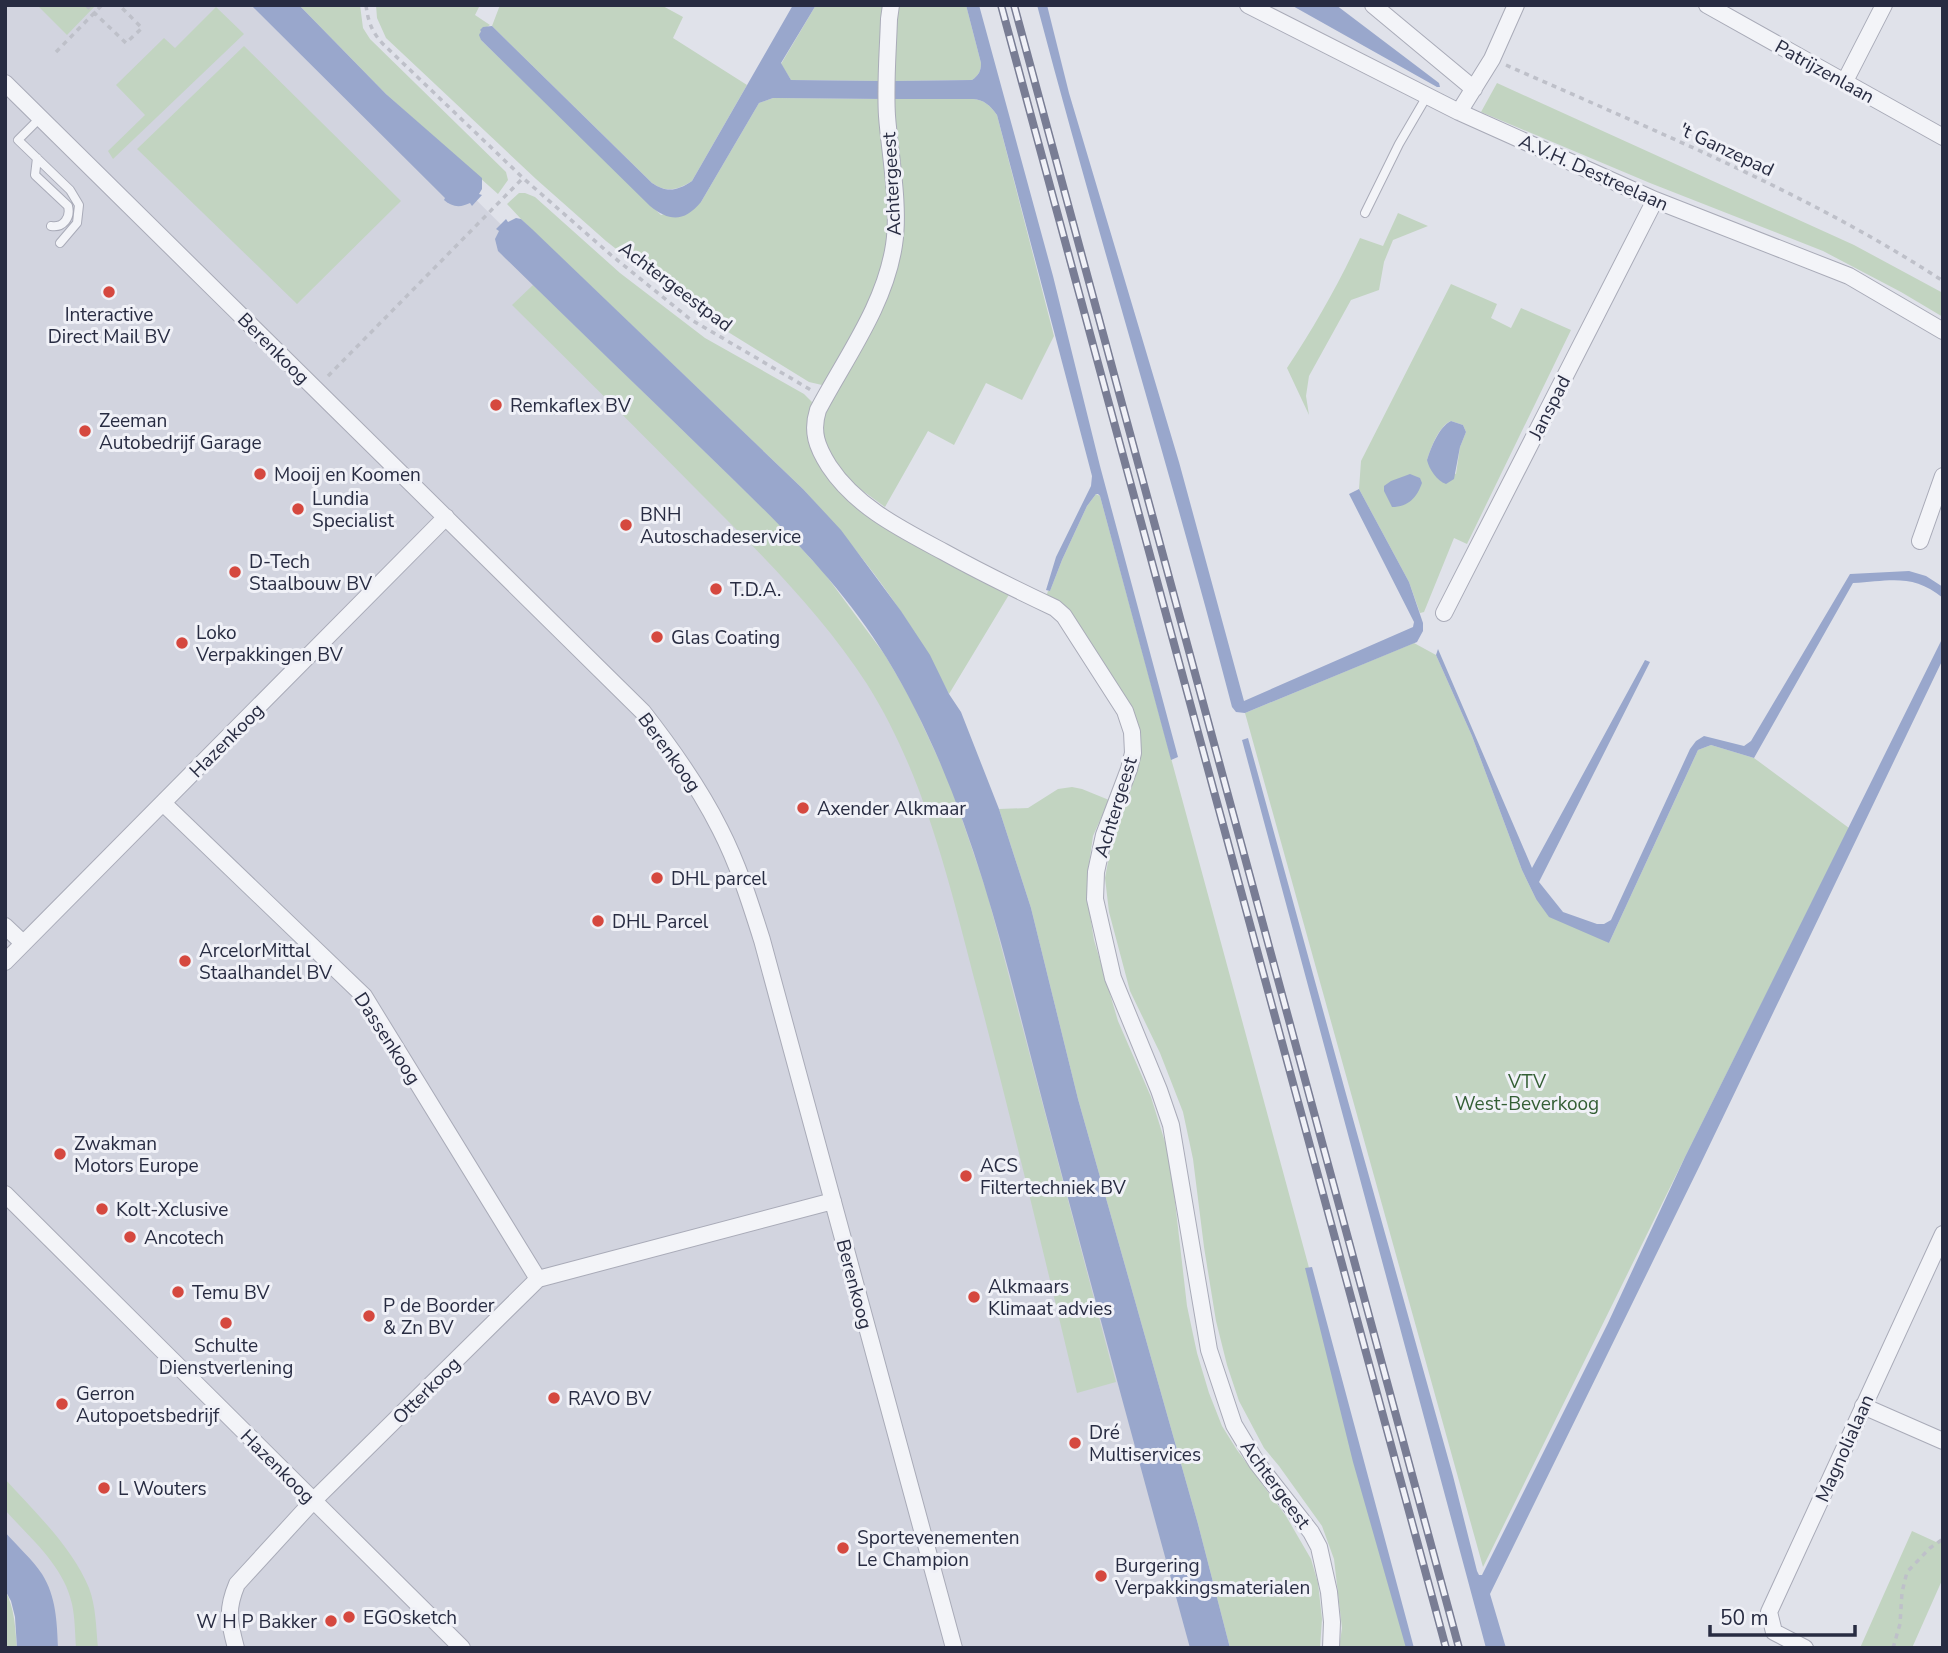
<svg xmlns="http://www.w3.org/2000/svg" width="1948" height="1653" font-family="'Nunito Sans',sans-serif">
	<rect width="100%" height="100%" fill="#e0e2ea"/>
	<path fill="#d2d4df" d="M5,5H280L718,440L962,761L1211,1648H38L5,1564Z"/>
	<path fill="#c2d4c1" fill-rule="evenodd" d="M37,5H96L67,35Z
		M299,5H360L363,28L370,39L506,172L508,180L498,194L386,94Z
		M376,5H480L475,15L490,25L480,32L481,40L661,215L701,202L759,103L773,98L883,99L890,225L881,277L828,382L822,385L809,382L699,314L606,241L536,179L386,38L377,18Z
		M500,5H661L683,17L673,38L747,85L692,181C678,190 666,193 652,183L492,26Z
		M816,5H886L883,81L791,80L781,64Z
		M896,5H966L981,63C981,71 979,75 972,80L892,81Z
		M216,7L244,34L113,159L108,151L145,115L116,85L164,38L175,48Z
		M244,46L401,201L297,304L137,149Z
		M1497,83L1854,245L1943,293V317L1901,292L1823,251L1650,183L1481,112Z
		M892,99H973C984,100 990,105 997,115L1054,336L1022,400L986,383L954,445L928,431L885,507L845,478L835,464L820,431L819,424L888,288Z
		M519,193H525L535,197L620,273L705,338L804,394L812,402L808,436L816,459L840,493L862,512L1010,593L949,694C912,619 860,551 803,489L521,219L507,204Z
		M1398,213L1428,226L1393,240L1384,262L1379,290L1351,300L1309,376L1306,396L1309,415L1287,368C1315,326 1339,283 1360,238L1383,246Z
		M1451,284L1497,304L1491,318L1511,328L1521,308L1571,330L1467,544L1454,538L1424,612L1420,613L1409,582L1359,489L1361,461ZM1451,421L1463,425L1466,432L1460,447L1456,474L1427,460C1431,447 1439,426 1451,421Z
		M533,285L776,521L825,574L885,655L910,698L950,784L987,893L1116,1382L1077,1393C1045,1259 1013,1125 978,993C950,886 926,778 867,684C821,613 760,553 700,493C638,430 575,367 512,305Z
		M1096,494L1100,496L1308,1264L1357,1466L1407,1648H1339L1342,1628L1334,1559L1322,1526L1279,1466L1264,1448L1239,1401L1227,1365L1216,1321L1204,1247L1193,1159L1183,1112L1160,1053L1130,991L1109,912L1105,878L1112,840L1129,785L1139,736L1046,597L1048,591H1050L1062,560L1087,506Z
		M1414,643L1436,655L1472,736L1522,870L1536,899L1609,943L1698,750L1711,745L1754,758L1849,828L1685,1157L1483,1567L1245,713Z
		M1072,787L1082,789L1109,800L1093,836L1087,878L1088,903L1094,940L1118,1021L1151,1097L1170,1158L1187,1306L1197,1353L1209,1393L1222,1426L1237,1450L1286,1516L1311,1559L1318,1583L1322,1619L1320,1648H1230L1198,1524L1078,1099L1031,908L999,809L1028,808L1058,789Z
		M5,1479C34,1511 73,1548 89,1588C96,1606 96,1628 98,1648H76C75,1633 75,1618 72,1604C64,1566 30,1538 5,1510Z
		M1912,1531L1936,1542L1943,1538V1578L1912,1648H1860Z
		M5,1590C15,1609 15,1627 17,1648H5Z"/>
	<path fill="#99a7cc" d="M251,5H299L386,94L482,178V189L479,194L482,195L472,206L470,203C460,208 452,207 444,200L445,198Z
		M793,5H816L781,63L791,80L883,81V99L773,98L759,103L701,202C684,222 670,222 650,206L481,40L479,35L481,31L480,30L483,27L492,26L652,183C667,193 677,191 692,181Z
		M966,5H979L1053,276L1100,466L1178,757L1171,760L1100,496L1098,494H1096L1087,506L1062,560L1050,591L1046,590L1056,557L1091,486L1092,476L997,115C990,105 984,100 973,99H892V81L972,80C979,75 981,71 981,63Z
		M1037,5H1047L1069,93L1179,462L1244,701L1413,627L1414,622L1349,494L1359,489L1409,582L1423,623V631L1417,642L1245,713L1236,712L1232,707C1171,472 1099,240 1037,5Z
		M1291,5H1336L1439,83L1440,87H1437Z
		M516,218L521,219L532,229L803,489L841,530L901,611L930,655L949,694L961,712L999,809L1031,908L1078,1099L1198,1524L1230,1648H1190C1141,1469 1092,1290 1045,1111C1004,956 971,796 886,657C838,579 771,516 706,453C636,385 566,318 498,251L495,239L499,231L496,229L506,219L508,222Z
		M1451,421L1463,425L1466,432L1460,447L1454,479L1446,484C1437,481 1429,469 1427,460C1431,447 1439,427 1451,421Z
		M1410,474L1420,478L1422,483C1417,497 1409,507 1392,507L1384,491V486L1391,481Z
		M1909,571L1926,576L1943,587V598C1913,573 1889,581 1853,583L1754,758L1711,745L1698,750L1609,943L1549,917L1536,899L1522,870L1472,736L1436,655L1438,649L1532,868L1645,660L1650,662L1539,882L1563,912L1597,924H1604L1611,920L1690,749L1696,741L1704,736L1744,746L1751,741L1850,574Z
		M1943,637V659L1701,1163L1490,1594L1506,1648H1486L1242,740L1248,738L1346,1094L1453,1476L1477,1571L1479,1575H1482L1608,1323L1685,1157Z
		M1312,1267L1414,1648H1406L1353,1462L1305,1268Z
		M5,1532C17,1546 32,1559 42,1574C56,1596 57,1622 58,1648H17L15,1617L11,1601L5,1590Z"/>
	<g fill="none" stroke-linecap="round" stroke-linejoin="round">
		<defs>
			<path id="service" d="M40,118L18,140L70,190L79,205L77,223L60,243
				M37,158L35,175L68,206C71,218 63,228 51,226
				M1365,213L1399,144L1427,96"/>
			<path id="minor" d="M891,5L889,19C888,51 885,84 887,116C890,156 900,206 894,245C885,305 846,357 818,410C811,432 817,447 829,466C856,507 901,529 944,552C980,572 1017,590 1055,608L1064,616L1125,711L1132,732L1133,753L1129,769L1104,835L1096,872L1095,899L1113,978L1159,1090L1171,1125L1209,1350L1234,1425L1257,1463L1311,1532L1319,1547L1329,1592L1332,1622L1331,1648
				M1248,5L1459,112L1655,200L1849,276L1943,331
				M1373,5L1474,89
				M1707,5L1943,137
				M1845,81L1884,5
				M5,83L643,712C672,749 699,787 720,829C738,864 750,902 762,940L954,1648
				M1459,112L1492,59L1516,5
				M1920,541L1943,476
				M1444,613L1655,200
				M163,803L364,996L538,1279
				M5,926L23,943
				M5,962L446,517
				M5,1194L462,1648
				M1863,1406L1943,1441
				M236,1648C229,1622 226,1610 237,1584L313,1501L538,1279L833,1201
				M1805,1648L1774,1632L1769,1612L1943,1234"/>
		</defs>
		<use href="#service" stroke="#a9abb8" stroke-width="10"/>
		<use href="#minor" stroke="#a9abb8" stroke-width="18"/>
		<path stroke="#bec0c9" stroke-width="3.5" stroke-dasharray="5 5" stroke-linecap="butt" d="M86,5L126,43L142,28L119,5
			M366,5C368,22 372,32 383,44L523,178L611,255L690,319L811,390
			M56,52L102,5
			M1506,65C1654,131 1807,192 1943,281
			M328,376L523,178
			M1893,1648L1900,1624L1902,1592L1907,1572L1930,1548L1943,1539"/>
		<use href="#service" stroke="#f3f4f8" stroke-width="8"/>
		<use href="#minor" stroke="#f3f4f8" stroke-width="16"/>
		<defs>
			<path id="rail" d="M1001,5L1446,1648
				M1014,5L1459,1648"/>
		</defs>
		<use href="#rail" stroke="#797d94" stroke-width="8"/>
		<use href="#rail" stroke="#f0f1f7" stroke-width="5" stroke-dasharray="16" stroke-linecap="butt"/>
	</g>
	<g fill="#d5483f" stroke="#f0f1f7" stroke-width="2.5">
		<circle cx="109" cy="292" r="7"/>
		<circle cx="496" cy="405" r="7"/>
		<circle cx="85" cy="431" r="7"/>
		<circle cx="260" cy="474" r="7"/>
		<circle cx="298" cy="509" r="7"/>
		<circle cx="626" cy="525" r="7"/>
		<circle cx="235" cy="572" r="7"/>
		<circle cx="716" cy="589" r="7"/>
		<circle cx="657" cy="637" r="7"/>
		<circle cx="182" cy="643" r="7"/>
		<circle cx="803" cy="808" r="7"/>
		<circle cx="657" cy="878" r="7"/>
		<circle cx="598" cy="921" r="7"/>
		<circle cx="185" cy="961" r="7"/>
		<circle cx="60" cy="1154" r="7"/>
		<circle cx="966" cy="1176" r="7"/>
		<circle cx="102" cy="1209" r="7"/>
		<circle cx="130" cy="1237" r="7"/>
		<circle cx="178" cy="1292" r="7"/>
		<circle cx="974" cy="1297" r="7"/>
		<circle cx="369" cy="1316" r="7"/>
		<circle cx="226" cy="1323" r="7"/>
		<circle cx="554" cy="1398" r="7"/>
		<circle cx="62" cy="1404" r="7"/>
		<circle cx="1075" cy="1443" r="7"/>
		<circle cx="104" cy="1488" r="7"/>
		<circle cx="843" cy="1548" r="7"/>
		<circle cx="1101" cy="1576" r="7"/>
		<circle cx="349" cy="1617" r="7"/>
		<circle cx="331" cy="1621" r="7"/>
	</g>
	<g text-anchor="middle" stroke-width="6" stroke-linejoin="round" paint-order="stroke">
		<g font-size="19" fill="#282c42" stroke="#f0f1f7">
			<text transform="translate(1825 71) rotate(29)" y="7">Patrijzenlaan</text>
			<text transform="translate(1727 149) rotate(25)" y="7">'t Ganzepad</text>
			<text transform="translate(1594 172) rotate(24)" y="7">A.V.H. Destreelaan</text>
			<text transform="translate(891 184) rotate(-93)" y="7">Achtergeest</text>
			<text transform="translate(676 286) rotate(37)" y="7">Achtergeestpad</text>
			<text transform="translate(274 348) rotate(45)" y="7">Berenkoog</text>
			<text transform="translate(1549 407) rotate(-63)" y="7">Janspad</text>
			<text transform="translate(226 740) rotate(-45)" y="7">Hazenkoog</text>
			<text transform="translate(670 752) rotate(54)" y="7">Berenkoog</text>
			<text transform="translate(1115 807) rotate(-73)" y="7">Achtergeest</text>
			<text transform="translate(388 1038) rotate(57)" y="7">Dassenkoog</text>
			<text transform="translate(855 1284) rotate(75)" y="7">Berenkoog</text>
			<text transform="translate(426 1390) rotate(-45)" y="7">Otterkoog</text>
			<text transform="translate(1844 1448) rotate(-66)" y="7">Magnolialaan</text>
			<text transform="translate(278 1466) rotate(45)" y="7">Hazenkoog</text>
			<text transform="translate(1276 1484) rotate(54)" y="7">Achtergeest</text>
		</g>
		<g font-size="19" fill="#282c42" stroke="#f0f1f7" text-anchor="start">
			<text x="109" y="321" text-anchor="middle">Interactive<tspan x="109" dy="22">Direct Mail BV</tspan></text>
			<text x="510" y="412">Remkaflex BV</text>
			<text x="99" y="427">Zeeman<tspan x="99" dy="22">Autobedrijf Garage</tspan></text>
			<text x="274" y="481">Mooij en Koomen</text>
			<text x="312" y="505">Lundia<tspan x="312" dy="22">Specialist</tspan></text>
			<text x="640" y="521">BNH<tspan x="640" dy="22">Autoschadeservice</tspan></text>
			<text x="249" y="568">D-Tech<tspan x="249" dy="22">Staalbouw BV</tspan></text>
			<text x="730" y="596">T.D.A.</text>
			<text x="196" y="639">Loko<tspan x="196" dy="22">Verpakkingen BV</tspan></text>
			<text x="671" y="644">Glas Coating</text>
			<text x="817" y="815">Axender Alkmaar</text>
			<text x="671" y="885">DHL parcel</text>
			<text x="612" y="928">DHL Parcel</text>
			<text x="199" y="957">ArcelorMittal<tspan x="199" dy="22">Staalhandel BV</tspan></text>
			<text x="74" y="1150">Zwakman<tspan x="74" dy="22">Motors Europe</tspan></text>
			<text x="980" y="1172">ACS<tspan x="980" dy="22">Filtertechniek BV</tspan></text>
			<text x="116" y="1216">Kolt-Xclusive</text>
			<text x="144" y="1244">Ancotech</text>
			<text x="988" y="1293">Alkmaars<tspan x="988" dy="22">Klimaat advies</tspan></text>
			<text x="192" y="1299">Temu BV</text>
			<text x="383" y="1312">P de Boorder<tspan x="383" dy="22">&amp; Zn BV</tspan></text>
			<text x="226" y="1352" text-anchor="middle">Schulte<tspan x="226" dy="22">Dienstverlening</tspan></text>
			<text x="76" y="1400">Gerron<tspan x="76" dy="22">Autopoetsbedrijf</tspan></text>
			<text x="568" y="1405">RAVO BV</text>
			<text x="1089" y="1439">Dré<tspan x="1089" dy="22">Multiservices</tspan></text>
			<text x="118" y="1495">L Wouters</text>
			<text x="857" y="1544">Sportevenementen<tspan x="857" dy="22">Le Champion</tspan></text>
			<text x="1115" y="1572">Burgering<tspan x="1115" dy="22">Verpakkingsmaterialen</tspan></text>
			<text x="363" y="1624">EGOsketch</text>
			<text x="317" y="1628" text-anchor="end">W H P Bakker</text>
		</g>
		<g font-size="19" fill="#345f35" stroke="#f0f1f7">
			<text x="1527" y="1088">VTV<tspan x="1527" dy="22">West-Beverkoog</tspan></text>
		</g>
	</g>
	<rect width="1948" height="1653" fill="none" stroke="#282c42" stroke-width="14"/>
	<path d="M1710 1625v10h145v-10" fill="none" stroke="#282c42" stroke-width="3.5"/>
	<text x="1720" y="1625" font-size="21" fill="#282c42" stroke="#f0f1f7" stroke-width="5" paint-order="stroke">50 m</text>
</svg>
